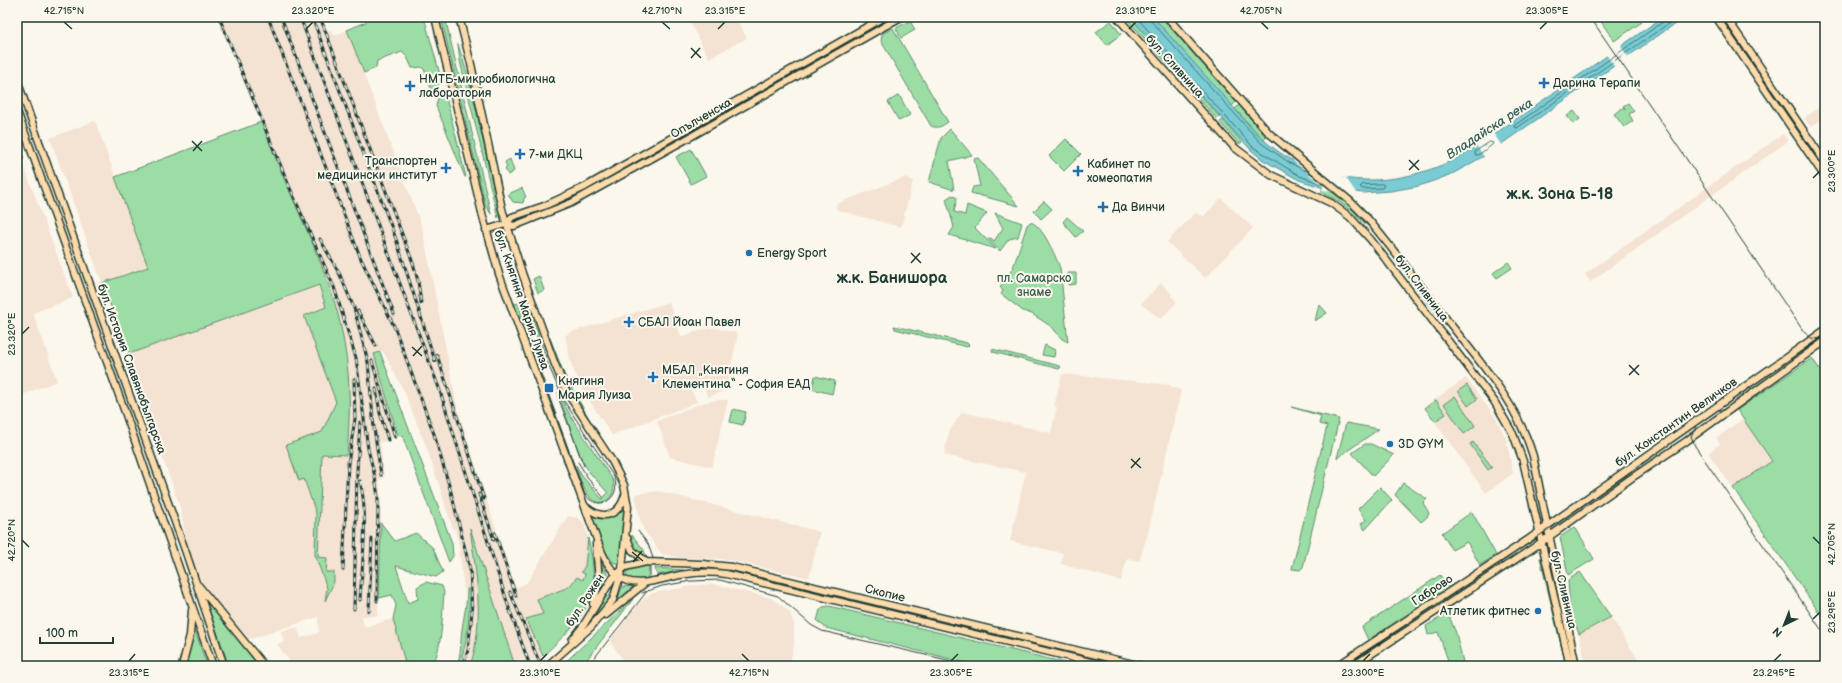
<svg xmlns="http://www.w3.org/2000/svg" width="1842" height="683" font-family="'Balsamiq Sans',sans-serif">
	<rect width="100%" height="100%" fill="#fbf7ec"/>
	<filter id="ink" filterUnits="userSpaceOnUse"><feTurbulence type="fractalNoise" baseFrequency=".025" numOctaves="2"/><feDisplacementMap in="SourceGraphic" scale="8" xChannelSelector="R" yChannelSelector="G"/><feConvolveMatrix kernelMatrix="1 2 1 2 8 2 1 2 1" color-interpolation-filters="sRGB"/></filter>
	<g filter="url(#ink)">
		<path fill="#f4e2d2" d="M217,17H321L326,31L330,30L335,36L347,30L422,227L458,411L515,588L527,583L568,516L578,518L584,523L588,538L585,566L581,572L585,574L583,580L577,577L570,587L538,598L543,614L526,620L548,666H515L471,531L476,573L479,613L474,654L470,666H459L465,651L470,608L469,590L464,589L459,546L455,529H453L429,454L404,391L383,351L374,354L398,436L380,443L384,478L379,479L381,500L378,616H362L364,627L393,619L406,666H293L277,644L284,642L281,631L297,627L301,638L319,633L318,617L247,640L204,588L187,543L180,506L136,385L129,354L319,285L326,308L304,316L337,402L322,432L287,445L300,481L304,479L316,513L315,555L327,588L325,598L334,572H326L318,557L322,454L347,455L344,343L332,295L316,253L287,186Z
			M687,17H735L747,38L709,58Z
			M1524,17H1540L1529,25Z
			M1825,103V117L1811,127L1804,118Z
			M95,121L148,267L102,283L50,138Z
			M1783,134L1788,141L1590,282L1585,274Z
			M23,164L73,298L33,313L57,381L17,397V166Z
			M906,177L913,181L901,227L837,210L836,204Z
			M1221,198L1253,228L1205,278L1167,242L1195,213L1204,216Z
			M1161,283L1172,294L1170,295L1177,302L1161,319L1141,304Z
			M669,302L681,337L704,329L714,328L738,333L726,390L708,397L704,388L699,390L697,387L691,390L697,402L612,435L589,400L572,367L565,336L571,332Z
			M1062,374L1171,385V387L1181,390L1148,533L1139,561L1127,558L1121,581L1061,564L1063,553L1010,541L1026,472L944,455L949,432L962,412L1051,433L1057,407L1054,406Z
			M1466,378L1496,418L1506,438L1513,473L1486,493L1424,407Z
			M716,400H728L712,467L670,457L657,421L702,403Z
			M1743,419L1772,461L1733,488L1708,453L1720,444L1716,438Z
			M658,491L820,532L809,578L724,559L683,558L662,554L645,532L640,519L635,494Z
			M713,584L771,598L785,608L790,613L794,624V645L789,666H627L610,641L639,603L653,593L691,586Z
			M1611,617L1642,666H1586L1579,634Z"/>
		<path fill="#9cdda6" stroke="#5e8d6d" d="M365,17H424L441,78C441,84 437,88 431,90L424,69L421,67L412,68L407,57L402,52L377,61L376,68L364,73L347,30L366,22Z
			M441,17H445L491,214L485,204Z
			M1125,17H1130L1220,117L1217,119Z
			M1153,17H1161L1236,102L1232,106Z
			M1598,17H1638L1642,22L1614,41Z
			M910,21L915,30L901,38L896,28Z
			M1111,21L1121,34L1107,45L1096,32Z
			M893,28L948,122C942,126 938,129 931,126L881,41L882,34Z
			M458,44L470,83L499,212L498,218L460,61Z
			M444,89L466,177H465L436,106L438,97Z
			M899,95L910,115L899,121L888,102Z
			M1628,103L1634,111L1629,114L1633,121L1624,127L1614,114L1624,107L1625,109L1623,106Z
			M1239,105L1266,137L1264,140L1235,109Z
			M1574,111L1580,119L1573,124L1567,116Z
			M1223,120L1242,142L1239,144L1220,122Z
			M261,122C271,145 279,169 290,192C311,241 336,291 344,343C351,381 350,417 347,455L322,454L318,557L327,558L326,572H334V582L325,601L327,588L315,555L316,513L304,479L299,481L286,445L322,432L336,402L304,316L326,307L319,285L129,354L102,283L148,267L115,177Z
			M950,129L972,155L949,161L954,190L929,182L941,138Z
			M17,139L24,159L17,162Z
			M1066,139L1081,154L1064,171L1049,156Z
			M691,149L706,176L691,184L676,157Z
			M978,158L1019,206L971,193L973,187L980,186L974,159Z
			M510,159L514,171L508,175L505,169L507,167L505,162Z
			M522,188L526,197L524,198L523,203L513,202L508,194Z
			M1322,188C1337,191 1359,215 1369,227L1341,203L1322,192Z
			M952,195L957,198L954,212L965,215L967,205L987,213L975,228L996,249L949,235L954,227L946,199Z
			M1044,201L1052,209L1041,219L1034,211Z
			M995,213L1022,223L1018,237L1009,239L1000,251L988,239L991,238L994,241L1003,228Z
			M1067,217L1083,231L1076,237L1063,222Z
			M1030,222C1042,224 1056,257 1060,268L1068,342L1062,339L1052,327L1032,314L1023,311L1001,294L1003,291L1000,287L1013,268L1027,225Z
			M1508,262L1512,268L1497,278L1493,273Z
			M1067,273H1076V284L1068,285Z
			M539,276L544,290L538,293L533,279Z
			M518,303L531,339L535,361L514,304Z
			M1319,304L1327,313L1315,321Z
			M530,310L547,360L526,312Z
			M894,326L967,343L969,345L967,347L895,329Z
			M550,338L565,376L591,422L569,389L549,341Z
			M1045,345L1055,350L1054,357L1042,355Z
			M992,349L1060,366L1061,367L1059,369L993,352Z
			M380,352L452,543L453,556L449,562L402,435L398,436L374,354Z
			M1812,358L1825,377V621L1733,488L1772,461L1737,410Z
			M815,376L835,381L832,394L812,389Z
			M1467,385L1477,399L1468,406L1458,391Z
			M558,392L571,417L613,480C618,499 599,511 588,495C582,487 579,475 576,465L582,476L602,499L608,493L590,473L581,459Z
			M1455,396L1475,426L1464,434L1444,404Z
			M1436,400L1446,414L1435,421L1425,408Z
			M1291,407L1339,419L1303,567L1300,570L1292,569L1327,426L1319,424L1321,416Z
			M733,409L746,412L743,425L730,422Z
			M1346,423L1379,429L1337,458Z
			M1473,442L1492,467L1488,470L1470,444Z
			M1365,444H1371L1394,455L1373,476L1352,453Z
			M1403,483L1427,499L1423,503L1429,513L1428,516L1421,522L1395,495Z
			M1380,487L1392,500L1365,530L1361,524L1366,520L1358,509Z
			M624,509L620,560L618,563H614L603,549L591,516C604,522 614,518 624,509Z
			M1472,512L1496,555L1480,565L1467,542L1452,550L1442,533Z
			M381,523L395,541L416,533L433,548L443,572L436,577L396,566L408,603L418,599L417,587L426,582L442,586L444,592C442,614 443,647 432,666H406L393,619L396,605L392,595L379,598Z
			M1575,527L1594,559L1568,575L1560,537Z
			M470,528L515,666H470C485,622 476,573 470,528Z
			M632,535L644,550L646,557L637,553L631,543Z
			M588,538C603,600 586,615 543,656L526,619L543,614L537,599L569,587L577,577L583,580L585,574L581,572L585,566Z
			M1540,558L1543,560L1568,666H1566Z
			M603,559L608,579L604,588L602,586Z
			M649,566L648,578L637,581L627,578L626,575L629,569Z
			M655,568L684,570L657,575Z
			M1580,572L1611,617L1579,634L1570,611L1568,580Z
			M1440,575L1444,581L1447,580L1451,587L1368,640L1362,627Z
			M634,586L617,602L622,587Z
			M467,589H469C470,616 468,641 459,666H456C462,655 460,642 462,629C464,615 467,604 467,589Z
			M607,595L611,599L589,625Z
			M205,598L261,666H229Z
			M633,599L582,666H561Z
			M829,606L1070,664V666H979L826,628L817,621L820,610L823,607Z
			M1448,613L1456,633L1464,666H1450L1438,632L1428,635L1426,626Z
			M193,624L207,666H186L193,636Z"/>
		<path fill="#7acbd4" stroke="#569294" d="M1130,17H1153C1176,43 1200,70 1224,96C1237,111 1250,128 1265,141C1316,185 1381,190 1442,165C1454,160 1465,153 1477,146L1663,17H1685L1484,156L1454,173L1439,179L1419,186L1391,191L1363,193L1327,189L1299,180L1263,160L1251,150Z"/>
		<path fill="#fbf7ec" d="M1620,45L1629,58L1615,68L1606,54Z
			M1493,133L1502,146L1485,158L1476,145Z
			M1292,160L1321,171L1346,178L1357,194L1322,190L1323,186Z"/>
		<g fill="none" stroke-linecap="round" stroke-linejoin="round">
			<path stroke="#437674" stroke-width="1" d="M1136,17L1253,147L1300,176L1324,185
				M1150,17L1151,21L1261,143L1290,163L1312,174
				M1665,17L1663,22L1515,125L1514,127L1517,128L1678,17
				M1490,142L1493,143L1492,145L1478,155H1475V152Z
				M1382,184L1384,185L1382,188L1363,189L1360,187L1362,185Z"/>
			<defs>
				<path id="major" d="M435,17L483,217L499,274L593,529C599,545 604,563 617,575C635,592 665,576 687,574C700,572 713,572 726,574L1107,666
					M459,17L471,64L502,209L522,273L554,362L566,391L612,461L624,485L628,507L622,569L613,600L591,627L547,666
					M1117,17L1234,147L1271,175L1331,203L1350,217L1371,240L1494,401L1513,434L1523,461L1570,666
					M1167,17L1269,133L1350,201L1367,218C1394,250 1418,283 1444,316C1478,360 1517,402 1533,456L1576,666
					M1716,17L1825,177
					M1726,17L1825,162
					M17,80L185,550L224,666
					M17,111L126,415L213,666
					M506,224L514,226L571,203L692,136L901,17
					M486,230L506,224L512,217L544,206L585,187L884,17
					M586,507C603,521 619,516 625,495
					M627,538L632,550L646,562
					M198,585L264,666
					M593,604L599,581L596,544
					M606,615L645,583
					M572,640L583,626L612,579L625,567L646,562L703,564L732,567L1142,666
					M182,666L190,635L192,610
					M1337,666L1529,539L1825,330
					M1353,666L1536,546L1630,479L1685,442L1825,341"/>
			</defs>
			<use href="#major" stroke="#1f3d34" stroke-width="9"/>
			<use href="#major" stroke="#fedbac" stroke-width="6"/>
			<path stroke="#1f3d34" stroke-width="1" d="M1590,17L1804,332L1811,338L1820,339
				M535,350L540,371L584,492C595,514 623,500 614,477L564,401L547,362L538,348
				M558,397L584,466
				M1696,427L1691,436L1695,446L1825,635
				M578,462L590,481L603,497
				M638,531L648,544L653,558
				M650,576V567
				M642,593L662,586L691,581L720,580L778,596L811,625L822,631L973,666
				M588,666L648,590
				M1343,666L1489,571L1825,335"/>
			<defs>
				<path id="rail" d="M219,17L290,188L334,287L356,358L368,449L375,477L378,497L377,601
					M268,17L361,259L394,326L434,434L451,492L470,569L472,612L468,650L463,666
					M281,17L394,314
					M300,17L439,388L509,608L530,666
					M312,17L396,239L435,361
					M320,17L413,263L418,281L421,303
					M320,239L340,275L354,308L368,362L374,428L381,475
					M358,311L376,346
					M437,355L484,499
					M372,361L395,437
					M376,389L380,413L388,440
					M360,481C369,517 362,563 360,600
					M479,494L494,540
					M495,533L516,596
					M343,570L348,463L355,419L354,379
					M510,592L541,666
					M354,609L357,471L360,422
					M369,611L372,539"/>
			</defs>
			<use href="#rail" stroke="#1f3d34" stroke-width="3"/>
			<use href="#rail" stroke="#fbf7ec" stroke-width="1.5" stroke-dasharray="4.5" stroke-linecap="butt"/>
		</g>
	</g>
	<path fill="none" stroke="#1f3d34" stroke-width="1.5" d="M64,22L72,29M662,22L670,29M1261,22L1268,29M306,29L313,22M718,29L725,22M1129,29L1136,22M1540,29L1547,22M691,48L701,58M691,58L700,48M192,141L202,151M193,151L202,141M1409,160L1419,170M1409,170L1419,160M1813,178L1820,171M911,253L921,263M911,263L920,253M22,334L29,327M412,347L422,356M413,356L422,346M1629,365L1639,375M1629,375L1639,365M1131,459L1141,468M1131,468L1140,458M1813,537L1820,544M22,540L29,547M632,552L643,561M633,562L642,551M1813,619L1820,612M742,654L749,661M129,661L135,654M540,661L547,654M951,661L958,654M1363,661L1370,654M1774,661L1781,654"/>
	<g fill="#1f6fb2" stroke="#fbf7ec" stroke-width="1.5">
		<path d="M1542 77h4v4h4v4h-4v4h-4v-4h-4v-4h4z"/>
		<path d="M408 80h4v4h4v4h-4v4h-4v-4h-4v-4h4z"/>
		<path d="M518 148h4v4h4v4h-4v4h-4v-4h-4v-4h4z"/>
		<path d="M444 162h4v4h4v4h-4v4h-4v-4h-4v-4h4z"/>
		<path d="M1076 165h4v4h4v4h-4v4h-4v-4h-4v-4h4z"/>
		<path d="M1101 201h4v4h4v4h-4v4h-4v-4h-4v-4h4z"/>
		<circle cx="749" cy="253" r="4"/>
		<path d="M627 316h4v4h4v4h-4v4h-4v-4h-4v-4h4z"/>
		<path d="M651 371h4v4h4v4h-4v4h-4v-4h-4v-4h4z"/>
		<rect x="544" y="383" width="10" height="10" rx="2"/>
		<circle cx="1390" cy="444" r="4"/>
		<circle cx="1538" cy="611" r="4"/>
	</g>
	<g text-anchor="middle" stroke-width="4" stroke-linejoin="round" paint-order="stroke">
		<g font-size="12" fill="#1f3d34" stroke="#fbf7ec">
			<text transform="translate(1175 66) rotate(48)" y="4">бул. Сливница</text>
			<text transform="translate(701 118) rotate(-30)" y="4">Опълченска</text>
			<text transform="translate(1422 288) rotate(53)" y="4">бул. Сливница</text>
			<text transform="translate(522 300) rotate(71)" y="4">бул. Княгиня Мария Луиза</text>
			<text transform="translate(132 369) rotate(70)" y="4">бул. История Славянобългарска</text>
			<text transform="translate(1676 422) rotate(-35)" y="4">бул. Константин Величков</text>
			<text transform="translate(1432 590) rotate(-33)" y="4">Габрово</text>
			<text transform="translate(1564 590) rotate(77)" y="4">бул. Сливница</text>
			<text transform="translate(885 593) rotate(14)" y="4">Скопие</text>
			<text transform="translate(585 600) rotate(-57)" y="4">бул. Рожен</text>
		</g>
		<g font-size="12" fill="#1f3d34" stroke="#fbf7ec" text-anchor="start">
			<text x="419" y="83">НМТБ-микробиологична<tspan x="419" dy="14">лаборатория</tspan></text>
			<text x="1553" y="87">Дарина Терапи</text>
			<text x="529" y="158">7-ми ДКЦ</text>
			<text x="437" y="165" text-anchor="end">Транспортен<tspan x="437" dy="14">медицински институт</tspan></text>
			<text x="1087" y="168">Кабинет по<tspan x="1087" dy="14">хомеопатия</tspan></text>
			<text x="1112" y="211">Да Винчи</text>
			<text x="757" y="257">Energy Sport</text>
			<text x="638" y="326">СБАЛ Йоан Павел</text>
			<text x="662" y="374">МБАЛ „Княгиня<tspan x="662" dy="14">Клементина“ - София ЕАД</tspan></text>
			<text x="558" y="385">Княгиня<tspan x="558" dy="14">Мария Луиза</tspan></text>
			<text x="1398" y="448">3D GYM</text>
			<text x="1530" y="615" text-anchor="end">Атлетик фитнес</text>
		</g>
		<g font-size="12" fill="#385d4b" stroke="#fbf7ec">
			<text x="1034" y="282">пл. Самарско<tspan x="1034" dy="14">знаме</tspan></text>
		</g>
		<g font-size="13" font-style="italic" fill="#36605c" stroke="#fbf7ec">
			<text transform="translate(1489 128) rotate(-33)" y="5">Владайска река</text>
		</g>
		<g font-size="16" font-weight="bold" fill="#1f3d34" stroke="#fbf7ec">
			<text x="1560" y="199">ж.к. Зона Б-18</text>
			<text x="892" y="283">ж.к. Банишора</text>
		</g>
	</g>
	<rect width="1842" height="683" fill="none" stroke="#fbf7ec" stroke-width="44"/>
	<g transform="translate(1784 625) rotate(223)" stroke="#fbf7ec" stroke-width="3" paint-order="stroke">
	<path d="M0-3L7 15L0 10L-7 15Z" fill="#1f3d34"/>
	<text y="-6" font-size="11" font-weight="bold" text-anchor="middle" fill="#1f3d34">N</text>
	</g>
	<path d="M40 637v6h73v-6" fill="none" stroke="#1f3d34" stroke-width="2"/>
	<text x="46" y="637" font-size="12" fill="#1f3d34" stroke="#fbf7ec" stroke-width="3" paint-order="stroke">100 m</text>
	<rect x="22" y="22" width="1798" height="639" fill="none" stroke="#1f3d34" stroke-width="1.5"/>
	<g font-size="10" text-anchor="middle" fill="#1f3d34">
		<text x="64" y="14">42.715°N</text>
		<text x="313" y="14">23.320°E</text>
		<text x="662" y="14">42.710°N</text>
		<text x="725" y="14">23.315°E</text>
		<text x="1136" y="14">23.310°E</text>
		<text x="1261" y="14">42.705°N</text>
		<text x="1547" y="14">23.305°E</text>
		<text transform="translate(1831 171) rotate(-90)" y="4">23.300°E</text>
		<text transform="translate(11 334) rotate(-90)" y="4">23.320°E</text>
		<text transform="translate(11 540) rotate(-90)" y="4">42.720°N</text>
		<text transform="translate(1831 544) rotate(-90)" y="4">42.705°N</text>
		<text transform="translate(1831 612) rotate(-90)" y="4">23.295°E</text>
		<text x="129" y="676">23.315°E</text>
		<text x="540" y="676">23.310°E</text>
		<text x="749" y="676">42.715°N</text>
		<text x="951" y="676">23.305°E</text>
		<text x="1363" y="676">23.300°E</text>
		<text x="1774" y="676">23.295°E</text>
	</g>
</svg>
